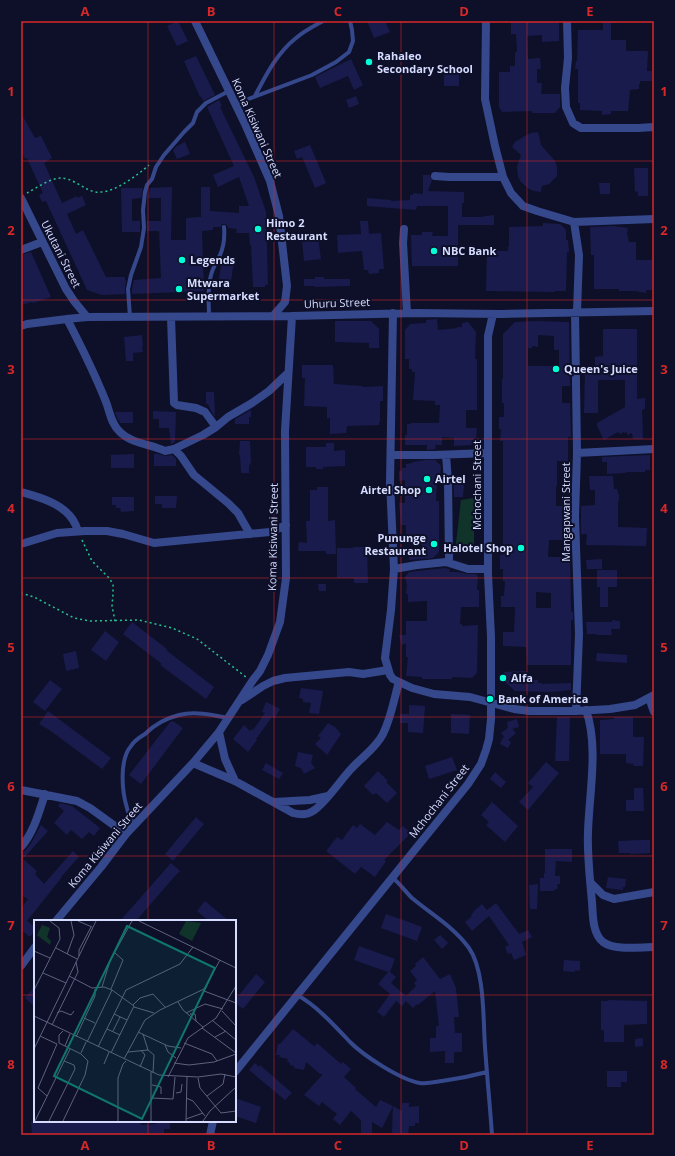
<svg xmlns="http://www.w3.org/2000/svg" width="675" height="1156" font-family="'Open Sans',sans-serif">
	<rect width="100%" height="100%" fill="#0e1029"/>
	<path fill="#11342a" d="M474,498V553L455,552L461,500Z"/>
	<path fill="#191b4c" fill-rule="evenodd" d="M178,21L188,41L177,46L167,26Z
		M367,21H385L390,32L374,38Z
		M515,21H559V41L542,42V35L527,36L528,59L540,58L541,69H537V83H542L541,94H560V107L555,113H532V111L502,112L499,107V72H510V66H515V52H516L517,51L516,34H511V22H514Z
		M603,21H611V40H626V51H647L648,52L647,71H652V81H640V84H639V89L630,90L628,111H611V114L602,115V111L580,110V103H578V69H575L576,61H577L578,30H603Z
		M196,56L215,95L203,101L201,96L200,97L184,61Z
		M351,59L363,85L354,90L348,76L320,88L315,77Z
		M444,71L459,72V86H444Z
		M356,96L359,104L349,108L346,100Z
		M219,100L222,106L220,107L254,177L266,212L268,285H265V287H253L251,245H250L249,233H236L237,229L228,228L227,225L224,224H222L221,227H213V230L202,231L204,291L132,294V289L134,280L161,278L159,231H147V221H161V198H148L150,188L172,187L171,240H186V218L201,217V187H210V211L239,213V206H249L239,177L218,187L213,175L234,166L207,107Z
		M21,113L35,138L41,136L52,158L44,163L62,203L77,196V198L82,196L86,205L67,214L76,234L83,230L106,277H125V280H126L125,288V294L102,295L87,290L46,201L42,202L39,195L43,193L27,158L25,159L21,150Z
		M538,132L541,145L555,161L557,167V176L549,184L542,186L541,192L534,191L529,189L521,182L518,177L517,166L521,155L512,147L515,142L523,137L531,133Z
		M185,142L190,154L177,159L173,150L177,146Z
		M310,145L326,183L315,188L302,157L297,159L294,151Z
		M634,168H648V196H638V191L635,192Z
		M423,175H430L432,180L428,191L464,192V203H462V217H480L494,215V225H458V266H412L411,235H422V232H433L432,236H448V206H417L416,210L367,206V198L391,200V201L410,200V195H413V193L423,194Z
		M599,183H610V194H600Z
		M121,188H143L141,198L132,199V221H140V232H122Z
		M360,221H368L369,234L381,233L384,269H379V273L369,274L368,270H364L362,251L338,253L337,235L361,234Z
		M543,223L560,224L566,230V240H568L569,252H567L566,291H555V292L486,291L487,251H508V247H509V227L543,226Z
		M614,226L628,228L627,233L629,242H636V260H654V290H646V293L635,291H619V289H594V255H591L590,227Z
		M318,237L321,259L304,261L302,239Z
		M31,252L51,297L33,303L32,302L21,305V255Z
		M222,260L234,261L231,281L219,279Z
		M315,277H324V279H350V286L315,287V286H304V279H315Z
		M437,319L438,330L458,328L457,327H462V323L468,322L476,332L475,359H477V410H466V428H477L476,439L472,445L454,446V438L442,437V445H435L436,449L427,450V445H405V435H407V424H411V423H439L440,405H435V401L413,400L415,372H412V369H409V359H405V330L410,324L423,323H426V320Z
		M335,321H371L379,329V348H369V343L335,342Z
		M537,321L569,322L570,386H562V403H570L571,437H568V461H557V486H556V506H570V540H549L548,557H570L571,612H573V620H571V665H527L526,647L503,646V632H514L515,607H501V596H504L505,581H503V569H500V555H503V441H500L501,429H499V417H504V403H502V379H503V334L515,322ZM538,335L554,336V350H559V366H528V348H532V346L538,347ZM536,592L551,593V608H536Z
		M603,329H637V399L645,398V409L642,410L643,439H633L632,433L627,435V432L625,433L624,432L620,434L618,432L604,440L597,426V423L625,407V380H598V413H584L585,368H595V357L603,356Z
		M142,335L143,346L142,347L143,352L133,353V361H126L124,337Z
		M302,365H333L334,384L363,386V387L383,386V401H380V422H379V425L347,426L346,433L330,434V418H327V407L304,406L305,378H302Z
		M206,392H214L215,417L210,409L208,404H206Z
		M251,410V417H249V424H235V419Z
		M153,411L176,412L175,442L171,444L169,428H159V419H153Z
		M115,412H133V423H120L119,420H118Z
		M240,441H250L251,462L249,466V473H241L240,455H239Z
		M326,443H334V451L345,450V466L323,467V469H316V467H306V447H326Z
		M134,454V468H111V455Z
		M154,454H158L166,456L172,455L176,459V466H154Z
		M650,455V470H645V472H627L625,473L607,474V462H602V457Z
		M425,460H435L441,466L440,480H437L436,501H439V552L433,558L409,560V551H422L421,537H410V535H406V525H401L399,503H405V480L399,481V471H402V468H406V464L412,463L413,462Z
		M589,476H613L614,489H617L619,496V501H618V527L647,528L646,546L586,545L587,534H581V506L595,505V490H590Z
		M454,485H464L463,497H454Z
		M317,487H328V521L335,520L336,554H326V551H298L299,542L307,543L306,521H310V490H317Z
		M155,496H177L176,508H162V504H155Z
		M112,497H134V511L121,512L120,508H116V505H112Z
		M353,547H367L368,583H354V578H337V548H353Z
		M602,559V569H587L586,560Z
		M444,568L449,569L450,572H458L468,574H476L478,576L477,590H479V607H461L460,624H462V626L478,625L477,673L472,678L452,677V679H422V677L406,676L408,657H406V643L402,645L399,635H406V621H427V601L408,602V594H406L407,586L405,577L409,572Z
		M597,570H617V587H608V607H600V587H597Z
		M318,584H326V591H319Z
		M612,620L620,621V629H611L612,635H596V634H587L586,622H612Z
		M132,622L167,649L166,650L214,687L206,699L160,665L162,664L123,634Z
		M105,631L119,642L106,661L91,650Z
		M76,651L79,668L66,671L63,654Z
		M597,653L627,655V663L596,661Z
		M525,671L524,680H538V683H542V684L571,683V690L551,692L515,691L504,681V672Z
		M50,680L62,689L45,711L33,702Z
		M301,688L323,691L319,714L309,713L311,703L303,702V699L299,698Z
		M266,702L280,709L275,718L272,717L256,739L257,740L248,752L233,739L244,725L250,731L252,729L253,730L265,713L262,712Z
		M409,705L425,706L423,733L408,732V723H400V714H409Z
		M48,711L111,758L102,769L48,729L46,728L39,724Z
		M451,714L470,715L469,734L451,733Z
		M557,717H570L569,761H555Z
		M614,717H633V737H644L643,766H633L634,764L626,763V754H600V720L614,719Z
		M517,719L519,727L512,729L516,733L508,740L511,742L508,748L500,744L503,737L505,738L501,733L508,728L507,722Z
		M173,721L183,728L141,784L129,775L170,722Z
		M328,723L335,727L341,734L327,755L315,744L321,738L318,736Z
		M298,752L313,755L311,763L315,768L304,774L301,768L295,766Z
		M452,757L457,770L429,779L425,766Z
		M546,762L559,773L528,810L519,802L533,787L528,783Z
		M266,763L283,773L279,779L262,770Z
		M378,771L388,781L386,782L397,793L387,803L376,793L373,795L364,786Z
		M495,772L506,782L501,788L490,779Z
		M634,788H643L644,811H626V800H634Z
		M492,802L518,826L505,842L486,825L489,822L481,815Z
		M60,803L72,806L100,828L94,836L89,832L82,839L71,830L67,835L54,823L64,811L58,806Z
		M196,817L204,824L173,861L165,854Z
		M387,822L399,830L403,826L411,833L384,860L386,861L375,877L361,867L355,874L326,851L337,837L342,840L353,825L357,828L360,824L375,835Z
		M41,825L48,831L23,859L37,871L35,874L44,884L73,851L79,857L61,877H62L27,921L35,927V930L30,937L21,930V908L28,899L21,895V852L25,851L30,845Z
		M641,840H650V853L631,854L630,853H619L618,841Z
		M545,849H572V862L556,861L555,876H560V884H557L558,888L553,891H540V878H544V873H545Z
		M171,863L180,871L175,876L136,921H120Z
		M608,877L626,879L625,887H623V890L606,888Z
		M538,884L537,909H530L529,885Z
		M205,901L229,921H209L197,911Z
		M496,903L519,934L528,930L532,937L522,942L526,955L514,960L511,953L508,954L505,947L509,945L489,916L472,931L465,922L472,916L471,915L475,910L482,904L487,910Z
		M386,914L406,921L422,927L417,941L381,928Z
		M440,935L448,943L442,949L434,940Z
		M359,946L395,959L390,972L396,977L391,983L406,996L416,986L414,983L417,980L410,971L416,966L415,964L423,957L440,979L450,974L456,988L459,1017H454L455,1033H462V1052H454V1063H445V1051L430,1052V1038H436V1026H439L435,991L418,1005L417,1004L413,1008L406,1001L402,1006L396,1001L384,1017L377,1012L390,994L378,984L388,972L354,960Z
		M564,960L580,961V971L575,970V972L563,971Z
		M256,974L265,982L243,1009L235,1003V1000Z
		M35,986V1007L25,998Z
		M608,1000L647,1001V1024L624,1025V1042H604V1030H601V1001H608Z
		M293,1029L314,1046H315L317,1043L341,1064L343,1062L351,1069L344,1077L356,1088L355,1089L376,1107L380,1100L393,1106L382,1128L372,1122V1134L361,1135V1120L351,1111L340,1125L333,1119L337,1114L322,1102L319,1106L304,1095L323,1074H320L306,1062L304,1070L294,1068V1066L290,1065V1063L287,1062L288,1059L279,1057L280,1055H276L278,1044H280Z
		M643,1038V1046L635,1047V1039Z
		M255,1063L259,1067L260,1065L292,1093L285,1100L249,1070Z
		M607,1071H627V1082H621V1087H607Z
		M235,1098L261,1107L256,1123L235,1116Z
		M402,1103H409V1107L419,1106V1123H415V1126H409L408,1134L392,1133L393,1106L402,1111Z
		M31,1121H141V1125L156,1124V1121H170V1129H164V1133H140V1135H32Z"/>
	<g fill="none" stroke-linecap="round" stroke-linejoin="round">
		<path stroke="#26c392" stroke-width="1.5" stroke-dasharray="2 3" stroke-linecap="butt" d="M27,193C36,188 51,178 61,178C70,178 79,185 87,189C91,191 96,193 101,192C115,192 139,174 149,165
			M82,540L92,561L110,579L113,585V594L112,606L115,621
			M21,593L34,597L74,618L90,621L139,620L172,628L197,639L246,677"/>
		<path stroke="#36488c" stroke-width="4" d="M255,96C266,75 277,53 296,38C304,31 314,26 323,21
			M235,104L312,75L336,62L349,52L353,41L352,30L350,21
			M209,316C209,303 207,288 211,275C213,267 217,262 220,255C224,246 225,238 224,227
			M130,317L128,289L131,275L141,247L144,228L143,210L145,192L147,185L152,179L156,167L164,155L184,132L193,123L197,112L206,103L229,91
			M134,825C131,819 128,814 127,808C122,792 119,760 131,746C134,741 140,737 145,734C154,725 167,718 179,715C195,711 213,715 228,718
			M393,878C400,884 406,892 412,898C431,914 454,927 469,948C485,971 483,1019 485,1047C487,1076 490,1106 492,1135
			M297,995C316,1005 335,1026 350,1042C364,1056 401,1080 420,1083C428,1084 435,1082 442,1081C457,1079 472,1076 487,1072"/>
		<path stroke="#36488c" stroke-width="8" d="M195,21L245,124L270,181L279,216L287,286L285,302L273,316
			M486,21L485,99L495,146L503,177L511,193L523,206L537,211L574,222L654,219
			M567,21L568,58L565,88L566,107L573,123L581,128H638L654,127
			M435,176L449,177H503
			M21,198L66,289L74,301L87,317
			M574,222L579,255L577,312
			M404,229L403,243L407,313
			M21,250L42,242
			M575,312L577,453L575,517L579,634L576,711
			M393,313L390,482L394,569L391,610L385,658L390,675L393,679L412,688L434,694L470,697L514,709L530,711H576L610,709L635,705L654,695
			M171,317L174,403L177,405L196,408L205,412L216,427
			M67,319C81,346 95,374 106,402C110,412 111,424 120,432C132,444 150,444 165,451L174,449L181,456L194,475L228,503L238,513L250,534
			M21,326L27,324L67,319L87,317L292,316L417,313L501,314L654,311
			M174,449L203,435L216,427L228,417L252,403L269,391L288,373
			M577,453L654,449
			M391,455H434L488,453
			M21,492C39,497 62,503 73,520C75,523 77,528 78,531
			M21,544L57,533L85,531H107L123,534L154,543L270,532L286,525
			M446,562L449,559L448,482L446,455
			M394,569L417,565L446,562L468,569H488
			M649,698L654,712
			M242,700L263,686L273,681L285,678L349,672L363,674L388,670
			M586,710C599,746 589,795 588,832C587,855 590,879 592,902C593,914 592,933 603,942C615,951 640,947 654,947
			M219,732L225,759L235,781
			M193,763L235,781L293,813C300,815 307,815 313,811C326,803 341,779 352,768C362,757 376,748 383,734C391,718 394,699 399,682
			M21,790L77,801L90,808L126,834
			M274,802L310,800L328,796
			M21,847C34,832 39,812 45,794
			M591,883L603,895L614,899L654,892
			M56,921L101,867L126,834L193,763L219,732L253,680L260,671L268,655L280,622L286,578L285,431L292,316
			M21,966L35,947
			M235,1072L468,784L481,764L486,750L489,739L491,719V637L488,574V336L493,314
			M210,1135L213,1121"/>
	</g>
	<path fill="none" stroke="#d62828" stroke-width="1" stroke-opacity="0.55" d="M148,21V921M274,21V1135M401,21V1135M527,21V1135M21,161H654M21,300H654M21,439H654M21,578H654M21,717H654M21,856H654M21,995H35M235,995H654M148,1121V1135"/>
	<g fill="#02ffd8" stroke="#0e1029" stroke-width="1.5">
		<circle cx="369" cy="62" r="4"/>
		<circle cx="258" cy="229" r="4"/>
		<circle cx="434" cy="251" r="4"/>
		<circle cx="182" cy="260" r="4"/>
		<circle cx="179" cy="289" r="4"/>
		<circle cx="556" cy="369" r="4"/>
		<circle cx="427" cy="479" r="4"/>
		<circle cx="429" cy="490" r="4"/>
		<circle cx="434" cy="544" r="4"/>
		<circle cx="521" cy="548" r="4"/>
		<circle cx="503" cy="678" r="4"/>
		<circle cx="490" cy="699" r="4"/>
	</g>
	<g text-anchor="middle" stroke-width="4" stroke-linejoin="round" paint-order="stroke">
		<g font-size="11" font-weight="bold" fill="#d6dcff" stroke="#0e1029" text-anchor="start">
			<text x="377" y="60">Rahaleo<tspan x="377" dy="13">Secondary School</tspan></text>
			<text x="266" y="227">Himo 2<tspan x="266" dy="13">Restaurant</tspan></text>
			<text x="442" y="255">NBC Bank</text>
			<text x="190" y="264">Legends</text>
			<text x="187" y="287">Mtwara<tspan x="187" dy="13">Supermarket</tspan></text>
			<text x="564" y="373">Queen's Juice</text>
			<text x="435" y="483">Airtel</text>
			<text x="421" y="494" text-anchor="end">Airtel Shop</text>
			<text x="426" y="542" text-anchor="end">Pununge<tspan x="426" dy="13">Restaurant</tspan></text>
			<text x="513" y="552" text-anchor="end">Halotel Shop</text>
			<text x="511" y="682">Alfa</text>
			<text x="498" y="703">Bank of America</text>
		</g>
		<g font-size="11" fill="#d6dcff" stroke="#0e1029">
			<text transform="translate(257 128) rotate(66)" y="4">Koma Kisiwani Street</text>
			<text transform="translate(61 254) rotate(63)" y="4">Ukutani Street</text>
			<text transform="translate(337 303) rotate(-2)" y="4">Uhuru Street</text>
			<text transform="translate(477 485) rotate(-90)" y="4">Mchochani Street</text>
			<text transform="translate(566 512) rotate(-90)" y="4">Mangapwani Street</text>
			<text transform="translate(273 537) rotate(-89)" y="4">Koma Kisiwani Street</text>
			<text transform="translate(439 801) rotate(-52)" y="4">Mchochani Street</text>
			<text transform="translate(105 845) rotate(-50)" y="4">Koma Kisiwani Street</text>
		</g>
	</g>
	<g transform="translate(34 920)">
		<rect width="202" height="202" fill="#0e1029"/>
		<path d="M152,1L167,3L158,21L145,14ZM8,5L16,8L13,17L17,21L16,25L3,15Z" fill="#11342a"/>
		<path fill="none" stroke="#5e627f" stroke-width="1" d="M44,1L58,7M105,1L202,48M22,28L43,39M0,31L16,38M33,34L40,15L37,1M45,36V30L57,7M9,53L32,63M35,56L58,68L70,67L78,70L100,86L77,133M68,67L76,41L98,1M77,69L89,40L81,33M0,70L26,19L25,8L16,1M170,71L202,83M144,82L149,90L169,107M99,85L106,78L119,74L131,87M100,87L120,93M188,91L202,106M23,93L27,91L37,95L40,91M152,93L171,84L189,89M80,94L93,100M156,94H161L162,101M0,96L125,155L164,157L187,154L202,157M50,98L61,103M179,101L202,120M18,105L44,52L42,42M168,108L202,133M73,109L86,115M79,111L86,97M104,112L134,126L147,128M109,114L114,130L120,135L119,153M6,116L23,124L4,168L13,176M42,117L61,76V69M181,117L192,111M53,122L78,70M150,123L178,134L183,141M131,125L134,132L142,138M31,126L36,114M64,127L92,70L146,44L159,27M0,129L62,1M94,132L114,130M47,133L52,122M90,139L111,100L126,90L170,69L186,40M140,143L155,145L180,142L202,134M70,144L75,132M106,147L111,135L107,130M117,152V201M134,157L154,118L182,98L202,66M164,158L166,168L187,193L202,191M118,165L127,167V174M142,173L147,172L148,164M173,176L189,164L191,154M118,178L139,179L141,157M152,178L159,181L171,196M152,199L169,193M1,201L36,129M15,201L41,149L40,145L30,141M29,201L51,155L54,141L47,134L25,123V115L29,111M84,201V158L89,144L92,141M152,201L153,157M169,201L176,191L202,167"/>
		<path fill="#0f766e" fill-opacity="0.15" stroke="#0f766e" stroke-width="2" d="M93,6L181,48L108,199L20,156Z"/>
		<rect width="202" height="202" fill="none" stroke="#d6dcff" stroke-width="2"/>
	</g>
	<rect width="675" height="1156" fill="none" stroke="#0e1029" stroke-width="44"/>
	<rect x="22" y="22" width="631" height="1112" fill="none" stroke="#d62828" stroke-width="1.5"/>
	<g font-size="13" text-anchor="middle" font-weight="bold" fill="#d62828">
		<text x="85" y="16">A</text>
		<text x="211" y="16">B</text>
		<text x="338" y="16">C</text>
		<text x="464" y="16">D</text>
		<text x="590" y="16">E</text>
		<text x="11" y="96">1</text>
		<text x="664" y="96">1</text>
		<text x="11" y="235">2</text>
		<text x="664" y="235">2</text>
		<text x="11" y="374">3</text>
		<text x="664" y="374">3</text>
		<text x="11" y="513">4</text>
		<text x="664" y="513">4</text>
		<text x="11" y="652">5</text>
		<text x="664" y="652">5</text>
		<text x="11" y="791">6</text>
		<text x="664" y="791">6</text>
		<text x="11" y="930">7</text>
		<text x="664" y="930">7</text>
		<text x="11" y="1069">8</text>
		<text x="664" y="1069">8</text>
		<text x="85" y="1150">A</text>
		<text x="211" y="1150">B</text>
		<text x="338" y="1150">C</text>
		<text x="464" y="1150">D</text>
		<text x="590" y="1150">E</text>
	</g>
</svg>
